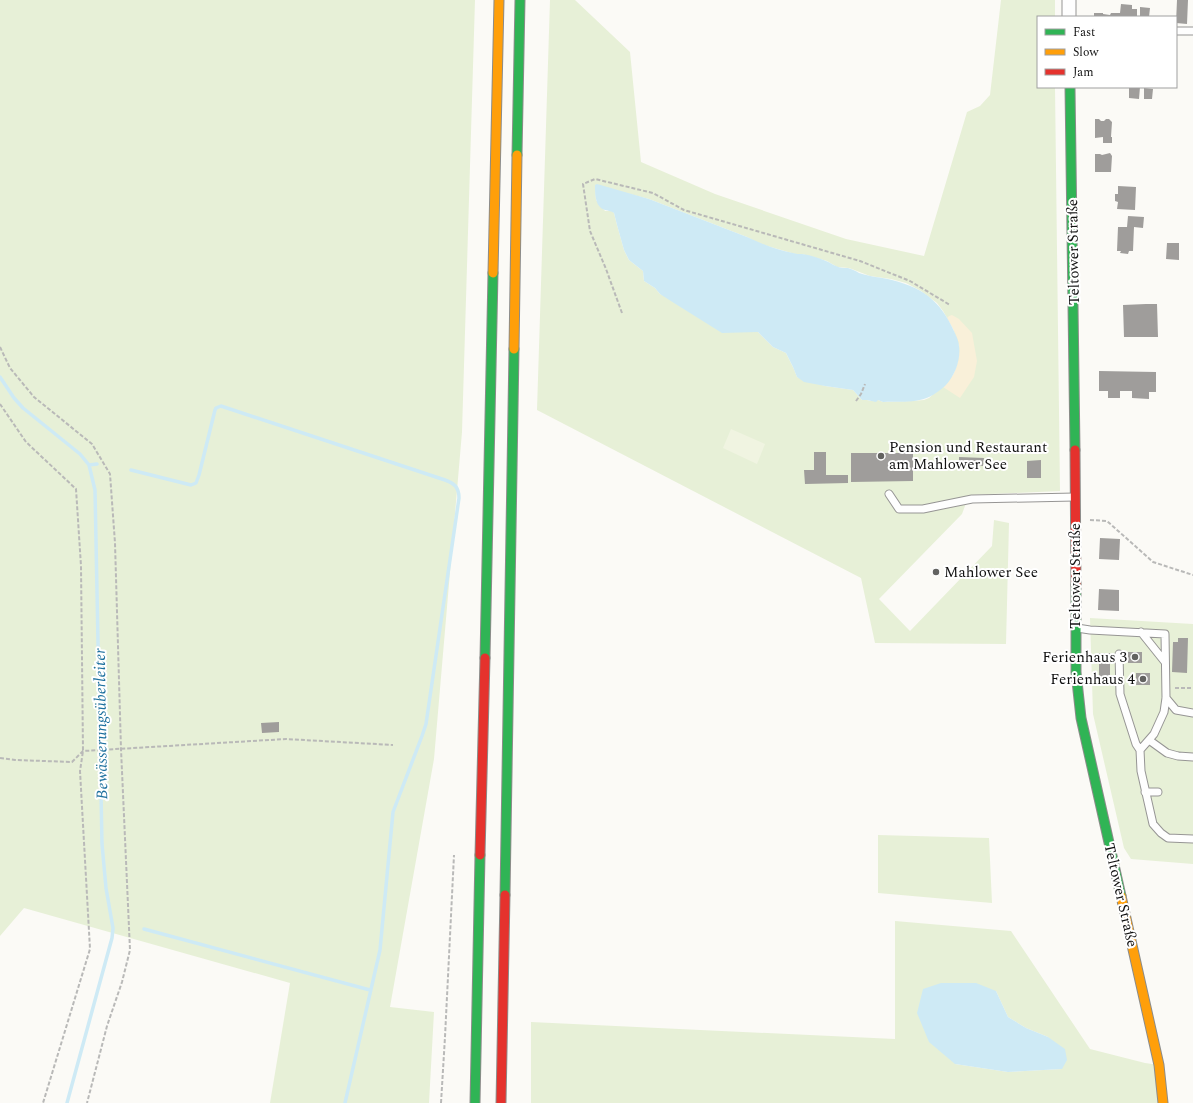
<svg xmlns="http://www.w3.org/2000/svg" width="1193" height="1103" font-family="Spectral,serif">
	<rect width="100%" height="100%" fill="#fbfaf6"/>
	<path fill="#e7f0d7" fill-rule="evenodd" d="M0,0H475L462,432L434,759L390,1007L434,1012L429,1103H270L290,983L24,908L0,936Z
		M550,0H575L630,52L641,162L715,194L846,239L924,256L967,112L980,106L990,95L1001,0H1055V17H1038V87H1055L1060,491L969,495L962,514L879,599L910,631L992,546L994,520L1009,523L1006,644L875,643L861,578L537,410ZM595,185L649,199L747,237L760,244L795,254H802L827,261L837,267L849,268L870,276L891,279L906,283L921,291L937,303L943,311L953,328L959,346L958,361L954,375L929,398L924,400L912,401L883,402L878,400L871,401L867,400H862L853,390L825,386L797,377L793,367L786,353L773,347L758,332H751L660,294L655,288L644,281L643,271L629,260L624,250L617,225L614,213L612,211H605L596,200Z
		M1090,618L1193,624V864L1131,859L1124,848L1093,714Z
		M878,835L989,838L992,903L878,893Z
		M895,921L1011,931L1090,1049L1145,1063L1159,1065L1163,1103H531V1022L895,1039ZM996,991L1008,1017L1026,1028L1048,1037L1062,1069L1008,1072L955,1064Z"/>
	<path fill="#f9f0d9" d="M952,315L959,319L972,333L977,361L974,377L960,398L943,387C955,377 961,360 959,344C957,335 952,326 947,318L949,316Z"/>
	<path fill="#f0f4e1" d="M731,429L765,444L757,464L723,448Z"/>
	<path fill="#ceeaf5" d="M597,184L649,199L747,237C762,244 777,250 793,253C796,254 799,254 802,254C810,255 819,258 826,261C829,262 833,265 836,266C840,268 844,268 848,268C852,269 856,271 859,273C870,277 881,277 892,280C927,289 943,304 957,338C963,353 957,374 945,386C924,405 909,401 883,402L878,400L876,402L867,400H862L853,390L825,386L804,382L797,377L793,367L786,353L773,347L758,332L722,333L674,303L660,294L655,288L644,281L643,271L629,260L624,250L617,225L614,213C611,211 609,211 605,210C595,207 595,194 595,185Z
		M941,983H976L996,991L1008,1017L1026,1028L1048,1037L1065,1049L1067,1060L1062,1069L1008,1072L955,1064L929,1042L917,1013L923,989Z"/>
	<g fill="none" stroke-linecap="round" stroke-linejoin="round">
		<path stroke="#ceeaf5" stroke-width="3.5" d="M0,377L14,398L23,408L80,454L89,465L95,490L102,844L106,888L113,928L112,938L67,1103
			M89,465L97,464
			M131,470L191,485L196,483L199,475L215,410L216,408L221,406L445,480C454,483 459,487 459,498L426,724L422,736L393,812L380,950L345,1103
			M144,929L370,990"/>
	</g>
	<path fill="#9f9d9b" d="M1177,0H1188L1187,24L1176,23Z
		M1121,4L1132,5V9H1137V16L1094,17V13H1103V14L1110,15L1111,13H1120Z
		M1140,7L1150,8L1149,17L1140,16Z
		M1129,87H1140L1139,99L1129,98Z
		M1144,88L1153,89L1152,99H1144Z
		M1095,119H1099L1101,121H1104L1106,119H1109L1112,122L1111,137H1112V143H1103V137L1095,138Z
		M1110,153L1112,156L1111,172H1095V154H1100L1102,155Z
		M1118,186L1136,187L1135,210L1117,209L1118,202L1115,201V194H1118Z
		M1128,216L1144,217L1143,228L1134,227L1133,251H1129L1128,254L1120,253L1121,251H1117L1118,227H1127Z
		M1167,243H1179V260L1166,259Z
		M1146,304H1157L1158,337H1124L1123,305Z
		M1099,371L1156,372V392H1149V399L1132,398V391H1120V398H1108V391H1099Z
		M814,452H826V475H848V483L805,484L804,470H814Z
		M851,453H913V481L851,482Z
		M959,457L984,458L983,466L959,465Z
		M1041,460V478H1027V461Z
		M1100,538L1120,539L1119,560L1099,559Z
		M1099,589L1119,590V611L1098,610Z
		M1178,638H1188L1187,673L1172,672L1173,642H1178Z
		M1128,652H1142V663H1128Z
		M1099,653H1110V679H1099Z
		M1136,673H1150V685H1136Z
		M279,722V732L262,733L261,723Z"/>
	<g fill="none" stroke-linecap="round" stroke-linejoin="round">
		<defs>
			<path id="lane" d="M1176,31H1193
				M889,494L899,509H923L972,499L1075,497
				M1077,628L1090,630L1165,634L1166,698L1164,712L1154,734L1140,750L1141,771L1153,824L1161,833L1168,838L1193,839
				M1141,632L1165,662
				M1119,654L1120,694L1136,744L1140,750
				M1166,698L1176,710L1193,713
				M1149,740L1167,753L1178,756L1193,757
				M1145,792H1158"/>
			<path id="street" d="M1069,0V17"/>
			<path id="fast" d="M1070,87L1075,450
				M517,155L520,0
				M1076,585V672L1081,718L1121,896
				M485,658L493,273
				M505,895L514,349
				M475,1103L480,855"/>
			<path id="slow" d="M493,273L499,0
				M514,349L517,155
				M1121,896L1159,1065L1163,1103"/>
			<path id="jam" d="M1075,450L1076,585
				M480,855L485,658
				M501,1103L505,895"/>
		</defs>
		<use href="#lane" stroke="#969594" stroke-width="9"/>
		<use href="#street" stroke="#969594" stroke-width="15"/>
		<use href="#fast" stroke="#8c8c8a" stroke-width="11"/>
		<use href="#slow" stroke="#8c8c8a" stroke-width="11"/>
		<use href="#jam" stroke="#8c8c8a" stroke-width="11"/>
		<path stroke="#b9b9b8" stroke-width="2" stroke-dasharray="4 2" stroke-linecap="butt" d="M622,313L606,269L590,231L583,184L595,179L653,193L684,210L860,261L910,281L950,305
			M0,347L10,368L34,397L92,444L110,474L115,543L121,749L130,950L122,982L107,1026L87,1103
			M856,401L861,394L865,384
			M0,404L26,442L76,489L81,566L83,751L80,771L90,949L43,1103
			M1090,520L1107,521L1153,562L1193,575
			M1175,688H1193
			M0,758L15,760L72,762L83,751L286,739L393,745
			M441,1103L445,1037L454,855"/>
		<use href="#lane" stroke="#fefefe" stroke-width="7"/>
		<use href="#street" stroke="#fefefe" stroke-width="13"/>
		<use href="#fast" stroke="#30b455" stroke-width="9"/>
		<use href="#slow" stroke="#ff9f0a" stroke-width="9"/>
		<use href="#jam" stroke="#e5322d" stroke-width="9"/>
	</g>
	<g fill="#626260" stroke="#fff" stroke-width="1.5">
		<circle cx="881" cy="456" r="4"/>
		<circle cx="936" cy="572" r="4"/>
		<circle cx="1135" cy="657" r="4"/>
		<circle cx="1143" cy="679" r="4"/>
	</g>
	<g text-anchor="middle" stroke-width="4" stroke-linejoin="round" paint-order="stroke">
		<g font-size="15" fill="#101010" stroke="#fff">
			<text transform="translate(1073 252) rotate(-91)" y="5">Teltower Straße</text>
			<text transform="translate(1075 576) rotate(-90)" y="5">Teltower Straße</text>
			<text transform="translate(1121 895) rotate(77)" y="5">Teltower Straße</text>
		</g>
		<g font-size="15" fill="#101010" stroke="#fff" text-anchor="start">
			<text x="889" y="452">Pension und Restaurant<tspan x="889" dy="17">am Mahlower See</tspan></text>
			<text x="944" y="577">Mahlower See</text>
			<text x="1127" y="662" text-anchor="end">Ferienhaus 3</text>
			<text x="1135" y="684" text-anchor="end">Ferienhaus 4</text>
		</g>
		<g font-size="16" font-style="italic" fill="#1d709e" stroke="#fff">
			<text transform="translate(100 724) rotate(-91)" y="6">Bewässerungsüberleiter</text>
		</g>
	</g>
	<rect x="1037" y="16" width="140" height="72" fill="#ffffff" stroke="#9f9f9f"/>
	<rect x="1045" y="29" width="20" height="6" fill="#30b455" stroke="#9f9f9f"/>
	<text x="1073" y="36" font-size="12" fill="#101010">Fast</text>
	<rect x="1045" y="49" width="20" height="6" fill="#ff9f0a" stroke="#9f9f9f"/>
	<text x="1073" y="56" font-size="12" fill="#101010">Slow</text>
	<rect x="1045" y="69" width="20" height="6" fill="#e5322d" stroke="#9f9f9f"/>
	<text x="1073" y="76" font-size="12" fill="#101010">Jam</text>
</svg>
